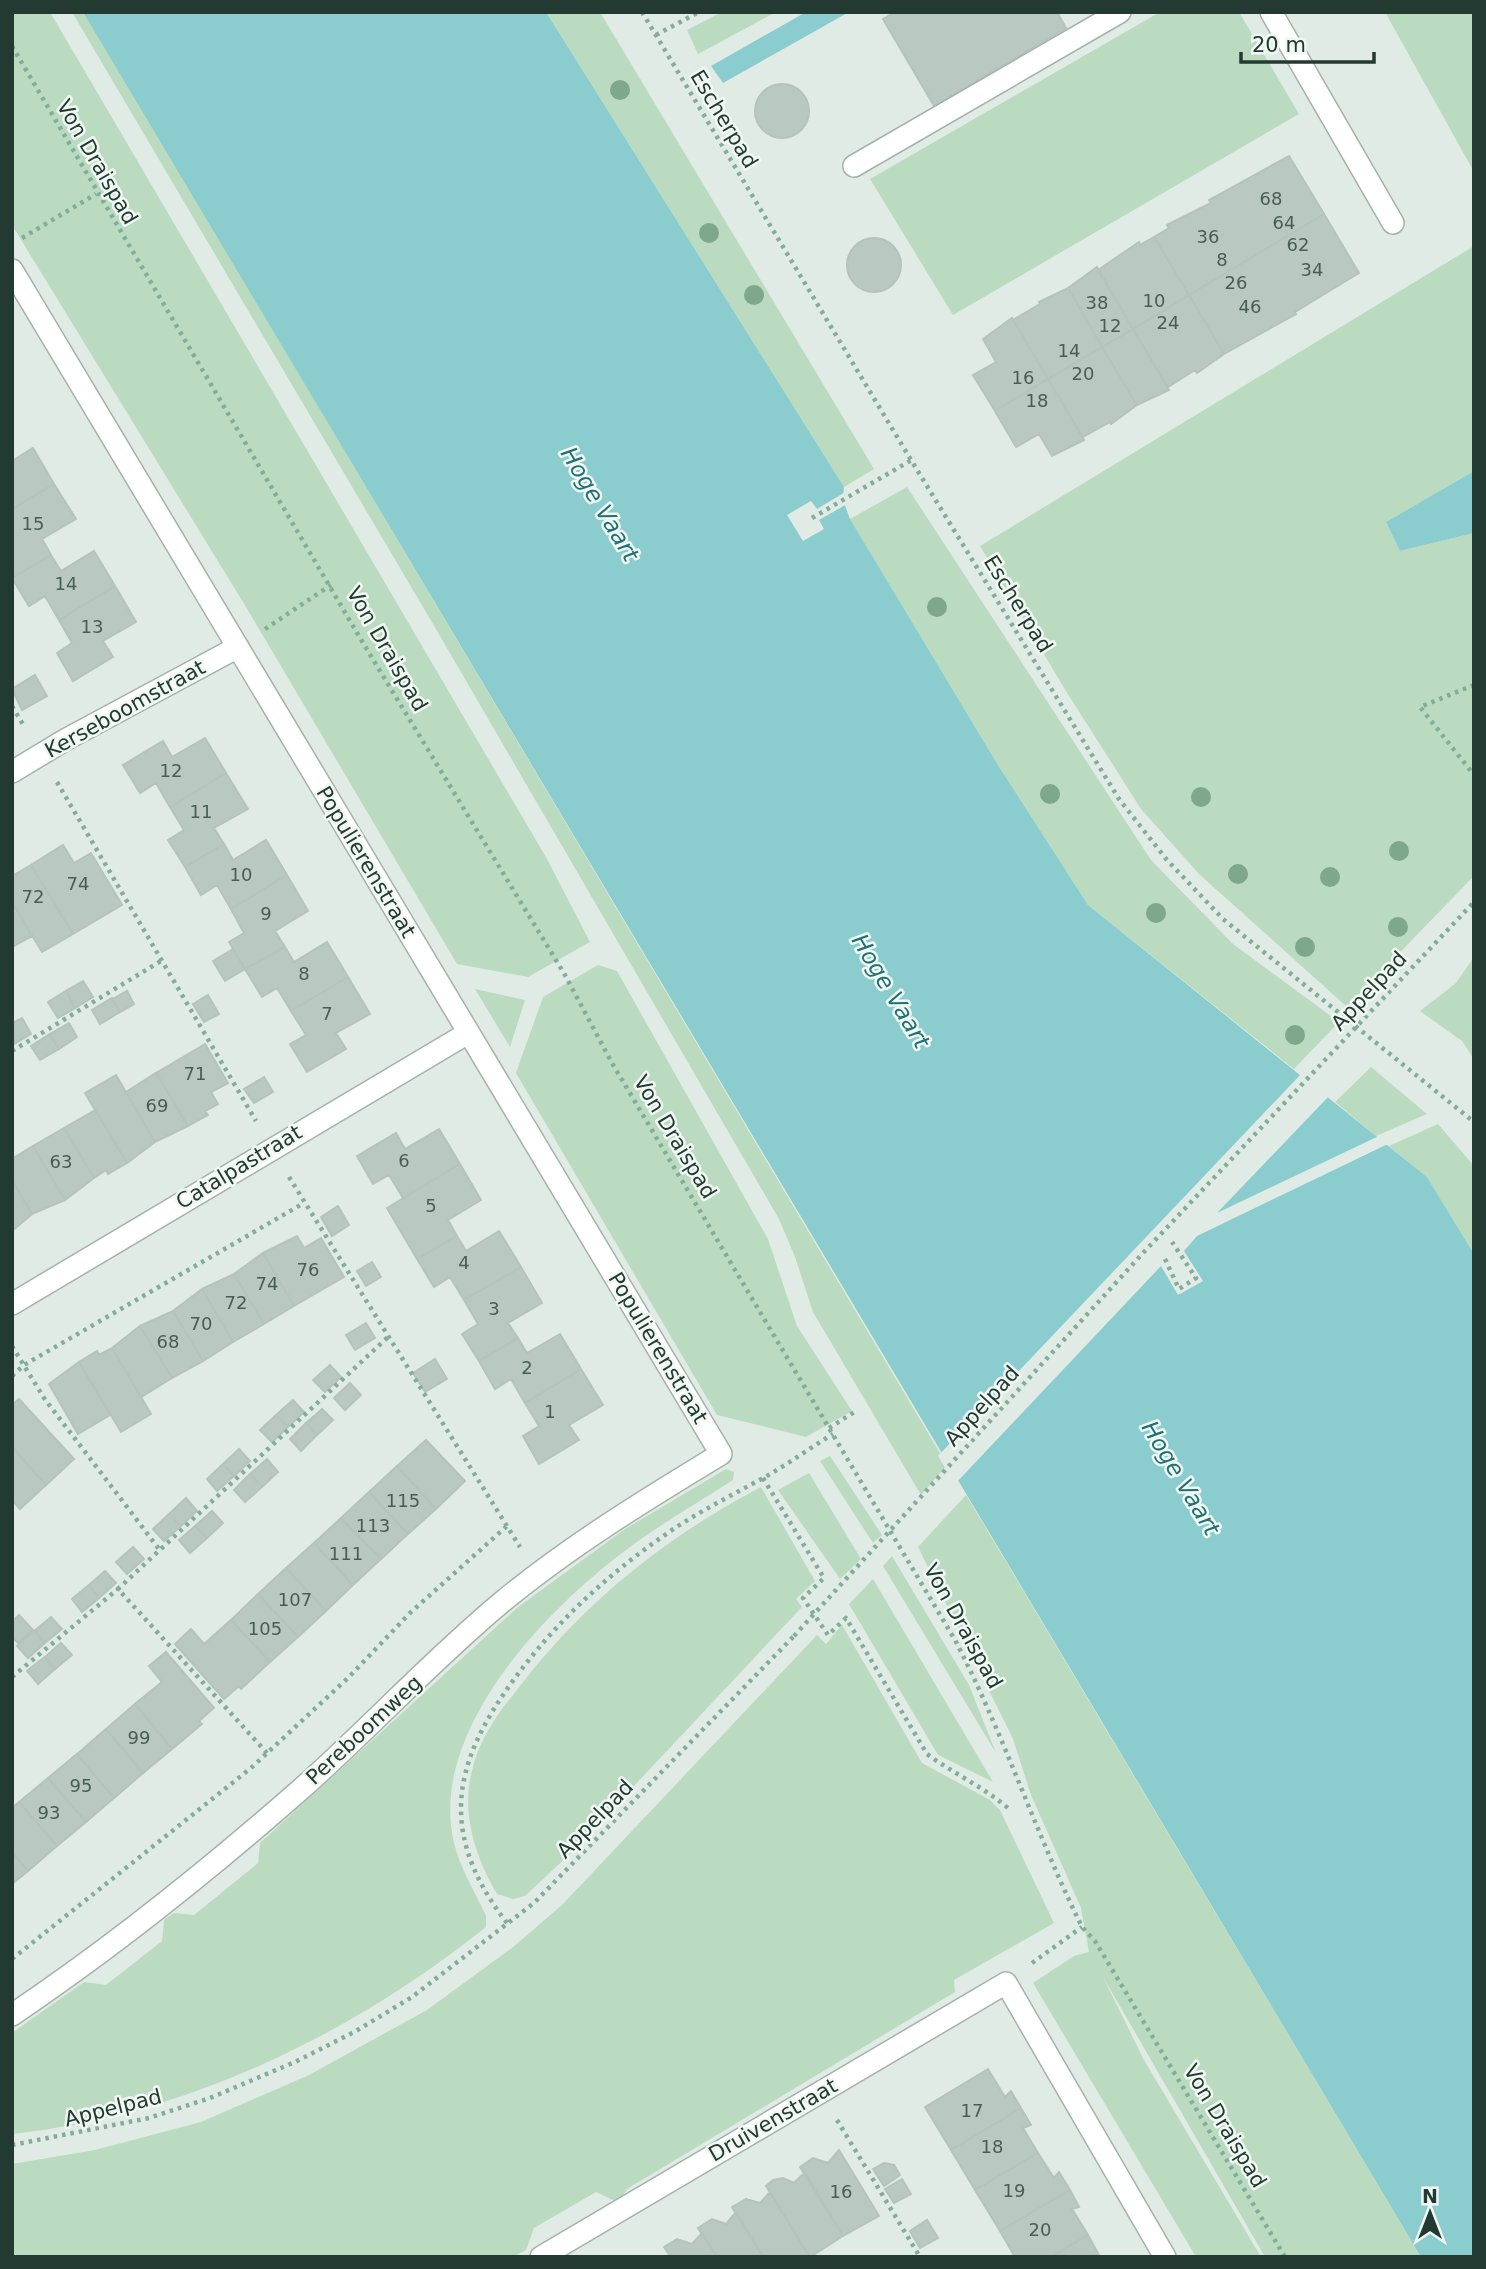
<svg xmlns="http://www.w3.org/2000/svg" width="1486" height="2269" font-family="'DejaVu Sans',sans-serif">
	<rect width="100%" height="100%" fill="#e1ebe5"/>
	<path fill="#badbbf" d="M12,12H50L547,859L590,942L528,977L457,964L246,607L12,225Z
		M72,12H84L947,1465L921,1495L813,1312L795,1257L779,1219L433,624Z
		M546,12H600L874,469L844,487Z
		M722,12H776L698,54L687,30Z
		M1160,12H1239L1299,114L953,315L870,179Z
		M1385,12H1474V172Z
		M1474,246V471L1386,522L1400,551L1474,533V876L1347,1007L1199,874L1141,809L1064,688L980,546Z
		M907,487L1151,860L1233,944L1339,1022L1294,1069L1088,905L998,765L850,519Z
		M1474,957V1059L1462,1041L1420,1011L1456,983Z
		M598,965L617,971L768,1239L797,1326L852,1411L806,1437L717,1415L516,1073L543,997Z
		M475,989L525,1000L510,1047Z
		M1371,1067L1427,1114L1376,1136L1335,1102Z
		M1438,1124L1474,1166V1254L1427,1177L1389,1146Z
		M830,1456L882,1535L873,1543L820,1461Z
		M726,1469L734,1472L733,1480C696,1504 657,1526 622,1553C542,1614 428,1733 454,1843C460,1868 475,1892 486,1916V1927C351,2035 186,2115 12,2134V2033L84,1982L106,1985L162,1941L164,1920L174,1913L194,1915L258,1863L260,1843L518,1607L625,1529Z
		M809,1473L861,1559L840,1579L778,1490Z
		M761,1487L815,1581L796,1599L802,1607L573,1851L525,1896L513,1899L497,1894C475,1856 460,1812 473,1767C481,1734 503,1707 524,1681C588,1599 668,1536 761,1487Z
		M966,1495L1421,2257H1265L1103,1977L1144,2060L1261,2257H1196L1033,1983L1074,1956L1089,1952L1081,1908L1031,1795L1013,1739L918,1547Z
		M892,1556L969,1685L996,1753L883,1566Z
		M873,1579L993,1782L938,1755L849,1604Z
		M842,1625L922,1763L990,1800L1000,1810L1054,1923L954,1980L955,1992L627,2189L619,2203L596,2192L534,2228L526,2250L513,2257H12V2164L95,2150L201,2122L309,2075L427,2010L513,1947L562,1905L817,1635L826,1644Z"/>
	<path fill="#8bccce" d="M83,12H546L844,487L843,500L850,519L998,765L1088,905L1427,1177L1474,1254V2257H1421Z
		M806,12H849L723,83L711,66Z
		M1474,471V533L1400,551L1386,522Z"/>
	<path fill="#e1ebe5" d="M847,491V504L819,520L824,529L803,541L787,515L811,501L817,509Z
		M1303,1072L1331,1094L1217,1213L1381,1135L1390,1143L1197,1236L1184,1251L1203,1281L1178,1295L1161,1266L955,1484L938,1456Z"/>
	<path fill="#b9c8c0" stroke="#b4c4bb" stroke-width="2" d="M895,12H1057L1066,28L934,106L883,19Z
		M755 111a27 27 0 1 1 54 0a27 27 0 1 1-54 0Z
		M1289,156L1324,214L1189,295L1154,237L1169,228L1167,225L1211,203L1209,200Z
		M1324,214L1359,273L1295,312L1296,314L1224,354L1189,295Z
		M1154,237L1189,295L1133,329L1098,270L1139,242L1140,245Z
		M847 265a27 27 0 1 1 54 0a27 27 0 1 1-54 0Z
		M1097,267L1133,329L1102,347L1068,288Z
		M1068,288L1102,347L1048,379L1013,320L1040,304L1039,302Z
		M1189,295L1224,354L1197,373L1195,370L1168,387L1133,329Z
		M1012,318L1048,379L995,411L973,375L996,362L983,339Z
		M1133,329L1169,390L1137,405L1102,347Z
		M1102,347L1137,405L1111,424L1110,422L1083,437L1048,379Z
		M1048,379L1084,440L1052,456L1039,434L1016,447L995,411Z
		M33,448L54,484L12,509V461Z
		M54,484L76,519L42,539L51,555L12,578V509Z
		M94,551L115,586L59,620L45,596L29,606L12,578L51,555L61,571Z
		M115,586L136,622L103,641L113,657L73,681L57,653L72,643L59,620Z
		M35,675L47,696L22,710L12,689Z
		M205,738L226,773L170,807L156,783L140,793L123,765L163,741L172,757Z
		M226,773L248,809L214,828L224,844L185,867L168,840L184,830L170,807Z
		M266,840L287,875L231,909L217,885L201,895L185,867L224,844L233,860Z
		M63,845L74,863L91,853L122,905L73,934L31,865Z
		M31,865L73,934L42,952L12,902V876Z
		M287,875L308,911L275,931L285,947L245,969L229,942L244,933L231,909Z
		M12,902L32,936L12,947Z
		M327,942L348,977L291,1011L277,988L262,997L245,969L285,947L294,962Z
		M233,949L245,969L225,981L213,961Z
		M348,977L370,1014L336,1033L346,1049L307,1072L290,1044L306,1035L291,1011Z
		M83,981L93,997L75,1008L66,991Z
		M66,991L75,1008L58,1018L48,1002Z
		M127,991L134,1004L120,1012L113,999Z
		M208,995L219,1014L204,1022L193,1004Z
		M112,998L120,1012L100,1024L92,1010Z
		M22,1018L31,1034L14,1044L12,1023Z
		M69,1023L77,1037L59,1049L50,1034Z
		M50,1034L59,1049L40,1060L31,1046Z
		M205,1044L228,1083L211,1092L218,1104L205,1111L208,1115L188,1126L156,1073Z
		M156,1073L188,1126L155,1142L126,1092Z
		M116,1075L155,1142L127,1163L85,1093Z
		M264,1077L273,1092L254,1103L244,1089Z
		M95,1110L127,1163L108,1174L106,1170L94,1178L64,1128Z
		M64,1128L94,1178L65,1200L33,1146Z
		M439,1129L460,1164L403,1198L389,1175L373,1184L357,1156L396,1133L405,1149Z
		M33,1146L65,1200L32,1214L12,1180V1159Z
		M460,1164L481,1200L448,1220L457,1236L417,1259L387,1208Z
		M12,1180L32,1214L12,1231Z
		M338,1206L349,1225L332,1236L321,1217Z
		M499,1231L521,1267L464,1300L450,1277L434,1287L417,1259L457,1236L466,1251Z
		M297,1236L304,1248L321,1238L344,1277L294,1306L263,1253Z
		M263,1253L294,1306L264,1324L234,1274Z
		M372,1262L381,1277L366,1286L357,1271Z
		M521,1267L542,1303L508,1323L518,1338L479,1361L462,1334L478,1324L464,1300Z
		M234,1274L264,1324L233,1342L202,1289Z
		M202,1289L233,1342L203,1361L173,1311Z
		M173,1311L203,1361L172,1378L140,1326Z
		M366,1323L375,1338L355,1350L346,1335Z
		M140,1326L172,1378L141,1397L112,1348Z
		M560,1334L581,1369L525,1403L511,1379L495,1389L479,1361L518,1338L527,1353Z
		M112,1348L151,1414L121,1432L79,1362L97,1351L99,1355Z
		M435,1359L447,1379L425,1392L413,1373Z
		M79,1362L110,1415L78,1434L49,1384Z
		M330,1365L341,1377L325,1392L313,1380Z
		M581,1369L603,1405L569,1425L579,1440L539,1464L523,1436L539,1426L525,1403Z
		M350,1383L361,1395L345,1410L334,1398Z
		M19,1399L74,1459L46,1485L12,1447V1405Z
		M293,1400L304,1412L288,1427L276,1415Z
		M322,1409L333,1420L317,1435L306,1423Z
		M276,1415L288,1427L272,1442L260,1430Z
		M306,1423L317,1435L301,1451L290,1439Z
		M426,1440L465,1481L436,1509L397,1466Z
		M12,1447L46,1485L20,1509L12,1500Z
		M239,1449L250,1461L234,1476L223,1464Z
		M267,1459L278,1472L262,1487L250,1474Z
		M223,1464L234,1476L217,1491L207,1479Z
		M397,1466L436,1509L408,1534L369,1492Z
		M250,1474L262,1487L245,1502L234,1490Z
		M369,1492L408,1534L381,1559L341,1518Z
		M186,1498L197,1511L181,1526L169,1514Z
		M212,1511L223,1523L207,1538L195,1526Z
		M169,1514L181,1526L164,1541L153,1529Z
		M341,1518L381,1559L353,1585L314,1543Z
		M195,1526L207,1538L190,1553L179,1540Z
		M314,1543L353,1585L326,1611L286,1568Z
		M133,1547L144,1559L127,1574L116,1562Z
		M286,1568L326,1611L298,1637L258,1594Z
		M105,1571L116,1583L99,1598L89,1585Z
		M89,1585L99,1598L82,1612L72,1599Z
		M258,1594L298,1637L270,1662L231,1620Z
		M19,1615L33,1630L18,1643L12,1637V1622Z
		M51,1617L62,1629L45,1643L34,1631Z
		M231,1620L270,1662L241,1689L239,1686L224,1699L175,1644L191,1629L204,1644Z
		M34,1631L45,1643L28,1658L17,1646Z
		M61,1643L72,1655L55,1669L45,1657Z
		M166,1652L214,1708L199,1721L202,1724L172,1749L135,1704L162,1682L149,1666Z
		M45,1657L55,1669L38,1684L27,1671Z
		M135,1704L172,1749L143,1773L106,1729Z
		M106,1729L143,1773L114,1798L77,1754Z
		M77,1754L114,1798L86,1822L48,1778Z
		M48,1778L86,1822L57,1846L19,1802Z
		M19,1802L57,1846L28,1871L12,1852V1808Z
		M12,1852L28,1871L12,1884Z
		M988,2069L1005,2097L1011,2091L1021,2108L951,2150L925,2107Z
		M1021,2108L1031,2125L1023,2128L1038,2153L975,2190L951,2150Z
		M839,2150L879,2216L843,2236L800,2167L813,2158L828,2163Z
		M1038,2153L1054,2178L1059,2172L1070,2190L1000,2231L975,2190Z
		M884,2163L894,2165L900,2175L884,2186L873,2169Z
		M805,2172L843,2236L810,2257L766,2186L773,2180L783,2178L794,2183Z
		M902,2179L911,2194L894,2203L885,2189Z
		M1070,2190L1079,2207L1072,2209L1088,2235L1051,2257H1015L1000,2231Z
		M770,2192L809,2257H763L732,2207L746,2199L760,2203Z
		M736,2212L763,2257H717L698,2228L712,2219L726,2224Z
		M927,2220L938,2238L920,2248L910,2231Z
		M702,2233L717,2257H671L664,2247L677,2239L692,2244Z
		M1088,2235L1100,2257H1051Z"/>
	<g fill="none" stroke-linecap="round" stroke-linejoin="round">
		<defs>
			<path id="service" d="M1271,12L1393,223
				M854,166L1120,12"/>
			<path id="minor" d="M12,270L721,1454C645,1500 570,1546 502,1602C431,1661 369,1729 300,1790C209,1870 113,1947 12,2015
				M12,772L65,740L238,647
				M12,1304L468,1033
				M541,2257L1006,1983L1165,2257"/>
		</defs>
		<use href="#service" stroke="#a4b2ab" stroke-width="24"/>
		<use href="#minor" stroke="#a4b2ab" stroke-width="24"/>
		<path stroke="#83ad9a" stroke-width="4.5" stroke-dasharray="3.5 5" stroke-linecap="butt" d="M642,12L911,460L1119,799L1167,860L1223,919L1474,1122
			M656,35L699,12
			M12,46L360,638L565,975L612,1063L955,1640C1003,1732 1035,1832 1082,1927L1095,1941L1285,2257
			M22,238L96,194
			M812,518L915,458
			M265,629L331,585
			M1474,685L1420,707L1474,775
			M12,706L24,726
			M57,782L256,1121
			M12,1051L161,961
			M289,1177L520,1547
			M1165,1259L1179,1289L1196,1278L1172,1242
			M12,1346L44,1398L159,1549
			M12,1376L24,1365L304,1203
			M829,1428L856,1411
			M763,1478L824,1578L803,1598L828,1635L846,1618L927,1754C954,1774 984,1787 1009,1809
			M12,1677L118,1589
			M267,1753L118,1589L388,1337
			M507,1923C431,1825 457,1751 528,1661C570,1608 621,1564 678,1526C706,1508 736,1493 765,1477C788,1464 810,1448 833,1434
			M12,1959L251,1768L348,1678L410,1613L507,1526
			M1032,1963L1082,1927
			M837,2120L920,2257
			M12,2145L149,2118L210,2098L295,2062L356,2031L412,1997L534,1903L794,1636"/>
		<use href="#service" stroke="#fff" stroke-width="21"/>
		<use href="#minor" stroke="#fff" stroke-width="21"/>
		<path stroke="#83ad9a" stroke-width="4.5" stroke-dasharray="3.5 5" stroke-linecap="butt" d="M794,1636L1143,1253L1474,902"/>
	</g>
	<g fill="#7fa789">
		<circle cx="620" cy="90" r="10"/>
		<circle cx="709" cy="233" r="10"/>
		<circle cx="754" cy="295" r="10"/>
		<circle cx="937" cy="607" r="10"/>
		<circle cx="1050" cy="794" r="10"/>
		<circle cx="1201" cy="797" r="10"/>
		<circle cx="1399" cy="851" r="10"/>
		<circle cx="1238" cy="874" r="10"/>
		<circle cx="1330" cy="877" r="10"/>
		<circle cx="1156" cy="913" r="10"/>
		<circle cx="1398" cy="927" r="10"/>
		<circle cx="1305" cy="947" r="10"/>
		<circle cx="1295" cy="1035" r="10"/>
	</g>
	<g text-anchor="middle" stroke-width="5" stroke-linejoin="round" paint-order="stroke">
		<g font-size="18" fill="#485e55">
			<text x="1271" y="205">68</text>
			<text x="1284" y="229">64</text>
			<text x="1208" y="243">36</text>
			<text x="1298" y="251">62</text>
			<text x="1222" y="266">8</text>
			<text x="1312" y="276">34</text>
			<text x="1236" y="289">26</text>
			<text x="1154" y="307">10</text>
			<text x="1097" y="309">38</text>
			<text x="1250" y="313">46</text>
			<text x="1168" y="329">24</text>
			<text x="1110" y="332">12</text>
			<text x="1069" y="357">14</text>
			<text x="1083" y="380">20</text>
			<text x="1023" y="384">16</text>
			<text x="1037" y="407">18</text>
			<text x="33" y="530">15</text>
			<text x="66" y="590">14</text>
			<text x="92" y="633">13</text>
			<text x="171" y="777">12</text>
			<text x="201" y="818">11</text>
			<text x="241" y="881">10</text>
			<text x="78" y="890">74</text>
			<text x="33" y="903">72</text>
			<text x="266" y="920">9</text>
			<text x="304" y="980">8</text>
			<text x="327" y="1020">7</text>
			<text x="195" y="1080">71</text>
			<text x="157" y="1112">69</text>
			<text x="404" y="1167">6</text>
			<text x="61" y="1168">63</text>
			<text x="431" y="1212">5</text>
			<text x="464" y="1269">4</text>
			<text x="308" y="1276">76</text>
			<text x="267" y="1290">74</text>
			<text x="236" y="1309">72</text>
			<text x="494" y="1315">3</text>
			<text x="201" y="1330">70</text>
			<text x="168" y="1348">68</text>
			<text x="527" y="1374">2</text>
			<text x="550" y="1418">1</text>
			<text x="403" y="1507">115</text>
			<text x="373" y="1532">113</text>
			<text x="346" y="1560">111</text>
			<text x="295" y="1606">107</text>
			<text x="265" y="1635">105</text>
			<text x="139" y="1744">99</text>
			<text x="81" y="1792">95</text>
			<text x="49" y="1819">93</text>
			<text x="972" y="2117">17</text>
			<text x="992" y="2153">18</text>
			<text x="1014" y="2197">19</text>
			<text x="841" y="2198">16</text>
			<text x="1040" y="2236">20</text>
		</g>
		<g font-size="21" fill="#223a31" stroke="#f1f7f3">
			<text transform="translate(724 119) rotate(59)" y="7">Escherpad</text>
			<text transform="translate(97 162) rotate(60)" y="7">Von Draispad</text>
			<text transform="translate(1018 604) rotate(58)" y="7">Escherpad</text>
			<text transform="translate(387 649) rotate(60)" y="7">Von Draispad</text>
			<text transform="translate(125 709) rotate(-29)" y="7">Kerseboomstraat</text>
			<text transform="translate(366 862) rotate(59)" y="7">Populierenstraat</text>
			<text transform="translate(1369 991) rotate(-47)" y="7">Appelpad</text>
			<text transform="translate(675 1137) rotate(59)" y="7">Von Draispad</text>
			<text transform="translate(239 1167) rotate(-31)" y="7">Catalpastraat</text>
			<text transform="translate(658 1348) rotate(59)" y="7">Populierenstraat</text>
			<text transform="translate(982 1406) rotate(-48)" y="7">Appelpad</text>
			<text transform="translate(963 1626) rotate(61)" y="7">Von Draispad</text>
			<text transform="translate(364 1730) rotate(-43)" y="7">Pereboomweg</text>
			<text transform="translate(595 1819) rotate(-46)" y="7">Appelpad</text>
			<text transform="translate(113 2108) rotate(-14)" y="7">Appelpad</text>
			<text transform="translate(773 2120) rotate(-30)" y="7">Druivenstraat</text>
			<text transform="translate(1225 2126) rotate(59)" y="7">Von Draispad</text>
		</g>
		<g font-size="23" font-style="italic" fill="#1f7173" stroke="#f1f7f3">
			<text transform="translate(600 504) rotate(59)" y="8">Hoge Vaart</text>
			<text transform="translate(891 991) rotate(59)" y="8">Hoge Vaart</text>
			<text transform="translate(1181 1478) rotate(59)" y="8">Hoge Vaart</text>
		</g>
	</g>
	<rect width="1486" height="2269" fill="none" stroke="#223a31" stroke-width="28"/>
	<g transform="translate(1430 2213)" stroke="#f1f7f3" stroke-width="5" paint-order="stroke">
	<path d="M0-5L12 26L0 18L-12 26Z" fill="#223a31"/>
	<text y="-10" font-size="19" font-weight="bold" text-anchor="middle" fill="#223a31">N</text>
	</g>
	<path d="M1241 52v10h133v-10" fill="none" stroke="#223a31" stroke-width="3.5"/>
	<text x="1252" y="52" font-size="21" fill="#223a31" stroke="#f1f7f3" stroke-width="5" paint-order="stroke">20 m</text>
</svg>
